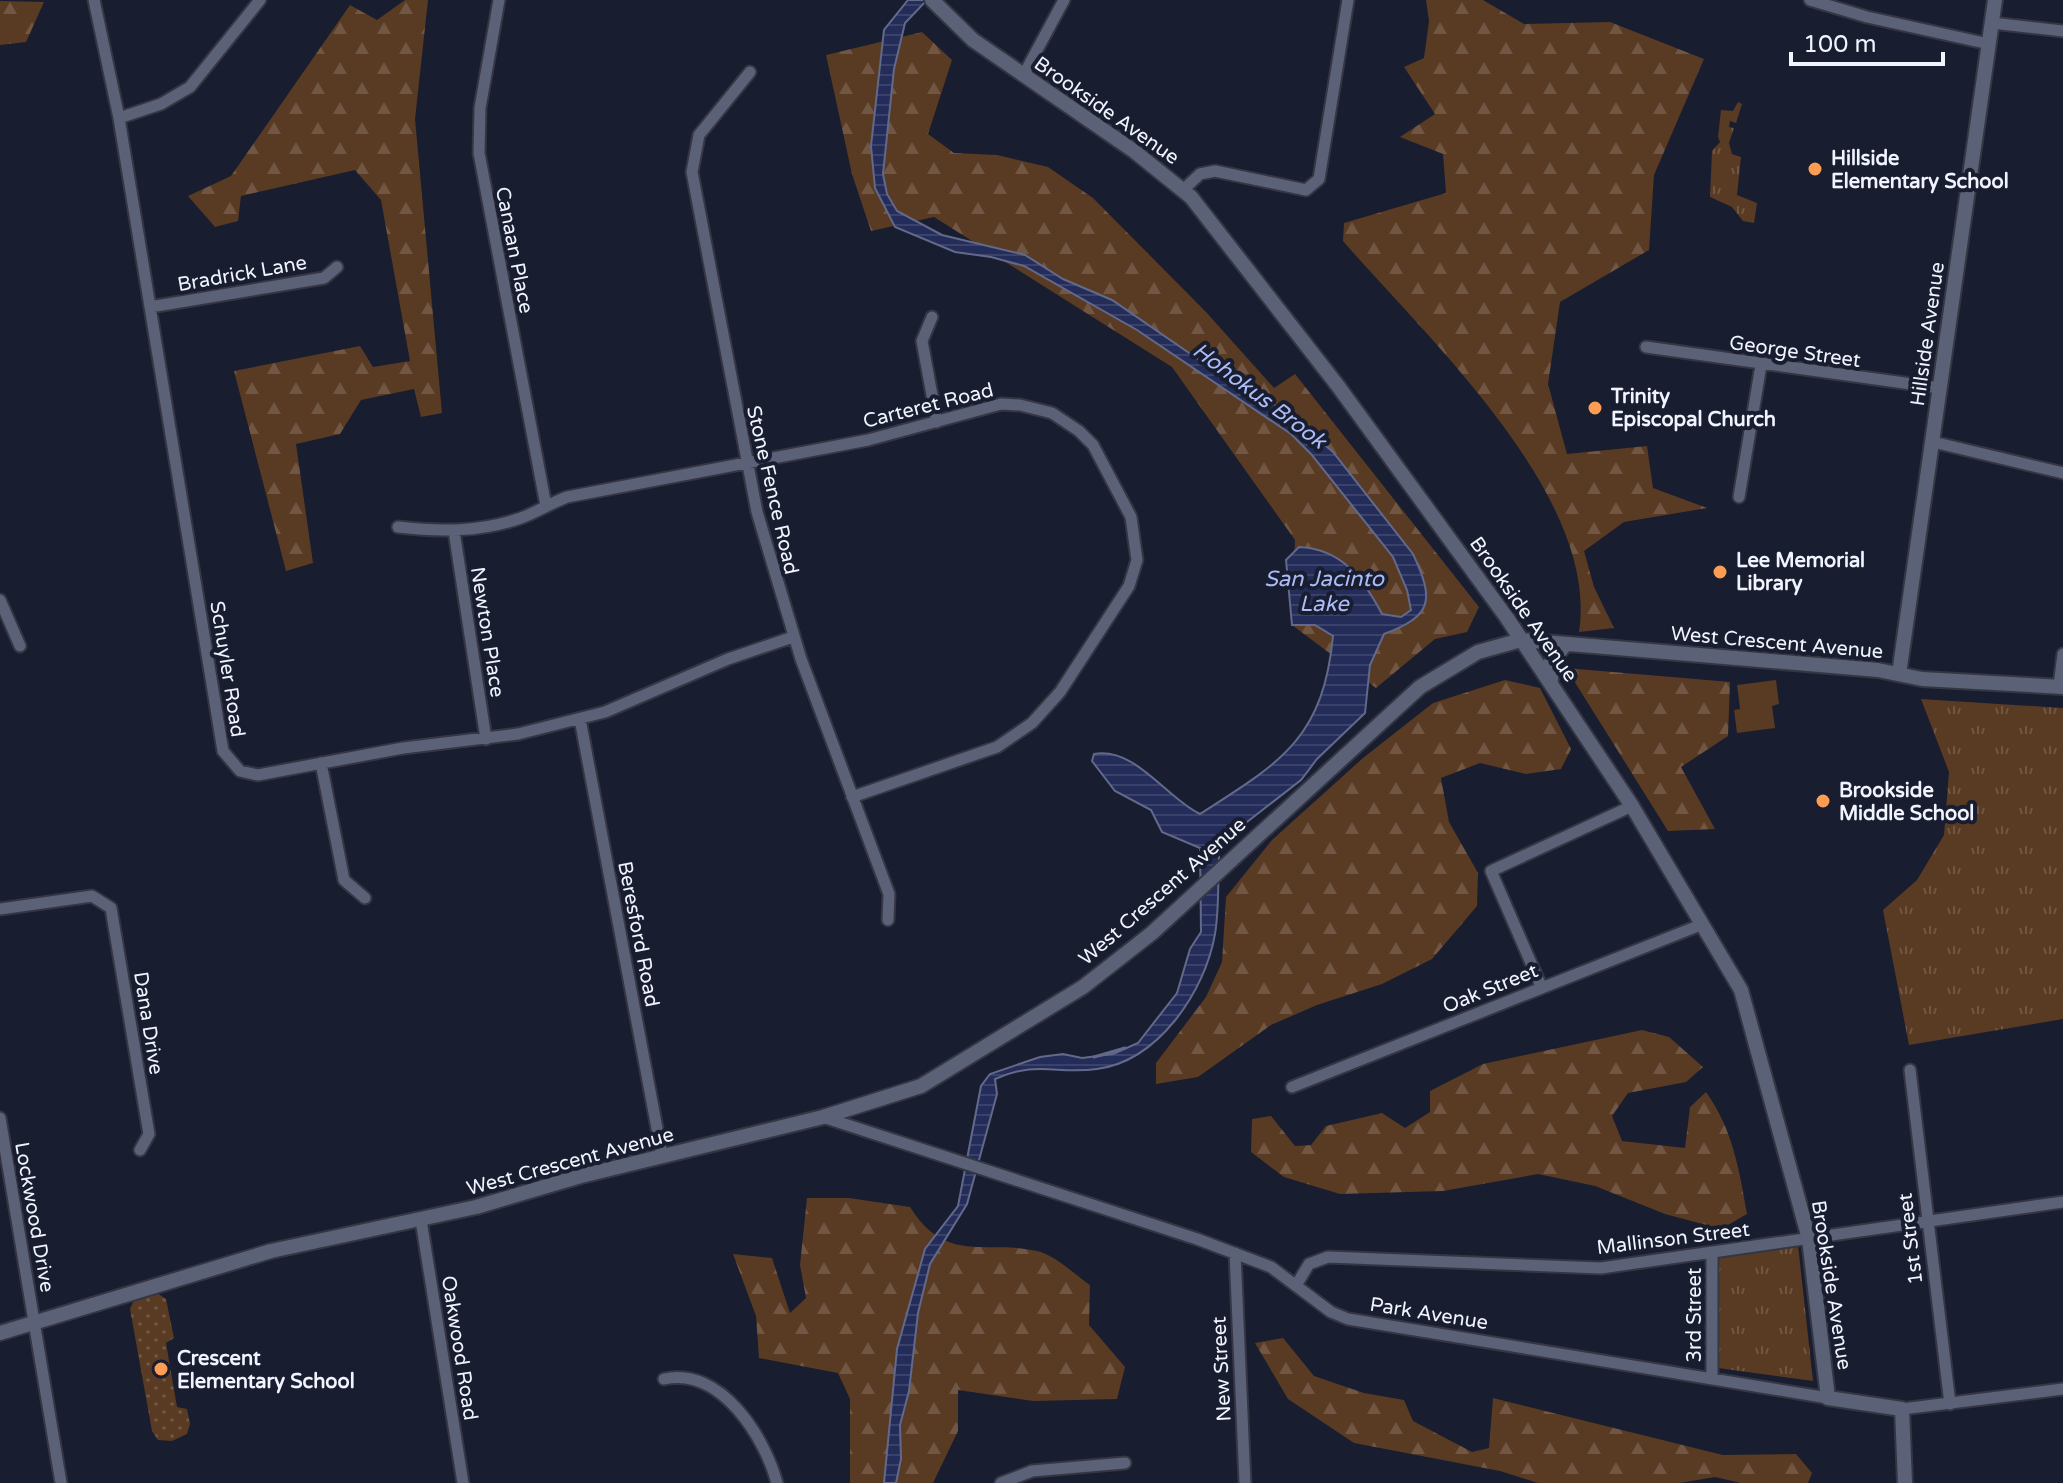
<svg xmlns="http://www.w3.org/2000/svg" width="2063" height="1483" font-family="'Varela Round',sans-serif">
	<defs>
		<pattern id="grass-dots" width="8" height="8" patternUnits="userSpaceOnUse" patternTransform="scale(2)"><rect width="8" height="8" fill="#593a22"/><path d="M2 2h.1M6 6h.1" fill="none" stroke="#715743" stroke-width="1.8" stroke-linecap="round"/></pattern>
		<pattern id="forest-firs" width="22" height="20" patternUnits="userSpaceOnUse" patternTransform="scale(2)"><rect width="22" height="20" fill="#593a22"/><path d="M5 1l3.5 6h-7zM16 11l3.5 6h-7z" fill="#715743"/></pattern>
		<pattern id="park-tufts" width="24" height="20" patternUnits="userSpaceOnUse" patternTransform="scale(2)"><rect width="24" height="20" fill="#593a22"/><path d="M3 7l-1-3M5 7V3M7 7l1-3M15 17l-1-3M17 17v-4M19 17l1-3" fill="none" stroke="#715743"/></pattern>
		<pattern id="water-rules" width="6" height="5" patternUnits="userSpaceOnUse" patternTransform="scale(2)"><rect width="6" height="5" fill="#242d59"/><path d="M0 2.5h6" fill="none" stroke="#3a426a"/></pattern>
	</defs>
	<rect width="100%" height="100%" fill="#181d2f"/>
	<path fill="url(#grass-dots)" d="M154,1291L166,1299L174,1338L166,1343L177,1407L187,1409L190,1424L187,1434L172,1441L158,1440L152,1431L130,1309L135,1298Z"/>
	<path fill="url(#forest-firs)" d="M405,0H428L415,119L442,413L421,417L414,389L361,400L340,434L296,444L313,563L286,571L234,371L360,346L373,367L410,361L381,200L355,170L241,196L238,221L215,227L188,196L231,176L350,5L377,20Z
		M1426,0H1483L1524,24L1610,22L1704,59L1654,175L1649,250L1560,302L1548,384L1567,454L1647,446L1653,488L1707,508L1624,522L1584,551L1594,587L1614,628L1579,632C1600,496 1426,337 1343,241L1344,223L1446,193L1443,154L1400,137L1435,114L1404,67L1424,58L1429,21Z
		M0,1L44,2L26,42L0,45Z
		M922,32L952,60L928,134L954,153L997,155L1048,167L1093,198L1206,312L1274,388L1295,374L1479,607L1467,632L1435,639L1376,688L1292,625L1295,540L1172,367L934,217L871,231L852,174L826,55Z
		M1566,668L1730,682L1728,736L1681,767L1715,829L1668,831Z
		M1505,680L1540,688L1571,749L1561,769L1526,774L1480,763L1441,778L1449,822L1478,873L1477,906L1432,959L1382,984L1317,1005L1271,1025L1198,1077L1156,1084V1063L1206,997L1222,962L1226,897L1272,840L1363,758L1433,703Z
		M1642,1030L1669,1037L1703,1067L1686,1082L1628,1093L1612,1116L1622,1141L1685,1148L1690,1107L1706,1092C1733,1130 1739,1169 1747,1214L1721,1229L1665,1214L1595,1186L1538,1174L1443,1191L1340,1194L1284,1177L1251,1152L1252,1119L1271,1116L1295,1146L1311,1145L1326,1126L1382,1113L1405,1128L1430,1112V1091L1483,1064Z
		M807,1198H849L910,1207C947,1265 984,1239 1037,1251C1055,1255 1075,1275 1090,1285L1089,1325L1125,1367L1117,1399L1033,1401L958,1390V1431L933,1483H850V1399L838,1373L759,1358L756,1316L733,1254L772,1258L790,1313L806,1298L800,1265Z
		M1283,1338L1314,1376L1364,1393L1404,1400L1413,1421L1472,1452L1489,1448L1493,1398L1723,1455L1796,1454L1812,1473L1808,1483H1741L1715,1477L1679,1483H1538L1500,1471L1354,1443L1288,1399L1255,1343Z"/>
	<path fill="url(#park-tufts)" d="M1738,102L1742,104L1736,123L1730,121L1729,127L1734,128L1729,143L1732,154L1741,157L1737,195L1757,203L1754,223L1743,221L1732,207L1710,197L1712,151L1720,142L1718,137L1721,110L1733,111Z
		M1921,699L2063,708V1019L1909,1045L1883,910L1917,880L1944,835L1949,772Z
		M1798,1245L1813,1381L1718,1368L1716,1258Z"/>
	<path fill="#593a22" d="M1776,680L1779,704L1772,706L1775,728L1737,733L1734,710L1740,709L1737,685Z"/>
	<path fill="url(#water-rules)" stroke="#62698a" stroke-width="2" d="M908,0H927L905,23L894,69L883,174L887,194L897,211L942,235L1025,255L1063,279L1112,300L1237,386L1283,409L1333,452L1413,554C1435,601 1432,616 1384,634L1370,665L1365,713L1317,759L1301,780L1220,843C1217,872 1220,905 1215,934C1205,992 1158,1061 1097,1069C1057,1075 1038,1060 995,1079L997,1094L967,1204L930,1264L918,1313L909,1391L900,1425L901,1459L896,1483H884L897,1349L925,1249L958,1206L981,1086L990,1074L1040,1057L1063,1054L1082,1058L1113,1054L1138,1043L1177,993L1190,949L1201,932L1200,848L1162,832L1151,810L1115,791L1092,761L1094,754C1135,746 1167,799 1200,814C1281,762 1323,739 1333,636L1315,625H1292L1286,560L1299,547C1342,549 1363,578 1382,614L1401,617L1411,610L1407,590L1393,557L1311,454L1291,434L1137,330L1024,266L991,257L955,252L895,227L875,188L871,146L884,30Z"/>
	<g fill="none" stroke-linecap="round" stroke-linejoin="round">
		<path stroke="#62698a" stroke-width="3" d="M1094,1057L1125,1048"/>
		<defs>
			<path id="street" d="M94,0L119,118L223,751L240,771L258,775L403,748L518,734L605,712L728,659L793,637
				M499,0L480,108L479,153L546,506
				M1810,0L1867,17L1989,44
				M1992,23L2063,31
				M750,72L699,135L692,172L757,512L801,659L889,894L888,920
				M1023,76L1064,0
				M119,118L161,104L190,87L260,0
				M1184,189L1200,174L1215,171L1306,190L1319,179L1348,0
				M150,307L324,278L337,267
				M932,317L922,341L937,422
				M1646,347L1940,388
				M1933,442L2063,473
				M1739,497L1761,365
				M398,527C440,532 481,532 521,518C537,512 551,503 567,497L868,440L1001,404L1020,405L1052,413L1079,431L1093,445L1131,517L1137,560L1129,586L1060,692L1032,723L997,747L852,797
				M454,531L486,739
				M0,600L20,646
				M2059,686L2063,654
				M580,719L662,1155
				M321,763L344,880L365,898
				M0,909L92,896L111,908L149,1134L140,1150
				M1541,986L1491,871L1632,806
				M1910,1070L1950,1404
				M1292,1087L1703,924
				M823,1117L1197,1239L1271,1267L1331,1312L1348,1319L1828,1398
				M0,1118L61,1483
				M421,1220L463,1483
				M1235,1253L1245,1483
				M1712,1253V1377
				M1297,1284L1309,1264L1328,1257L1601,1268L2063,1202
				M664,1379C721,1366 765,1438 777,1483
				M1902,1409L2063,1389
				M1001,1483L1032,1471L1125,1463"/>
			<path id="secondary" d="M932,0L973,40L1134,151L1191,197L1338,386L1507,618L1632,806L1741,990L1809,1239L1828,1398L1902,1409L1905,1483
				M1899,674L1995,0
				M1551,680V662L1566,644
				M0,1333L271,1251L476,1207L581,1176L823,1117L921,1086L1083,987L1152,933L1420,687L1478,652L1521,640L1878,670L1922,679L2063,687"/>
		</defs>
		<use href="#street" stroke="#343644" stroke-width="15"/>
		<use href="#secondary" stroke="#343644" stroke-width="18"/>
		<use href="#street" stroke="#5b6176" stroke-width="11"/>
		<use href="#secondary" stroke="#5b6176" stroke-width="14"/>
	</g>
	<g fill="#fc9d53" stroke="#181d2f" stroke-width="3">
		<circle cx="1815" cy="169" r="8"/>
		<circle cx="1595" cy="408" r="8"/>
		<circle cx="1720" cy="572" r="8"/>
		<circle cx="1823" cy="801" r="8"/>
		<circle cx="161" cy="1369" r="8"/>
	</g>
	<g text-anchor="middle" stroke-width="8" stroke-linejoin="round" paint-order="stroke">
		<g font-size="20" fill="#f1f4fe" stroke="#181d2f">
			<text transform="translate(1107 110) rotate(35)" y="7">Brookside Avenue</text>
			<text transform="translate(515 250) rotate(79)" y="7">Canaan Place</text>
			<text transform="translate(242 273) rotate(-10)" y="7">Bradrick Lane</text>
			<text transform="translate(1927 334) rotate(-82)" y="7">Hillside Avenue</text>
			<text transform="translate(1795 351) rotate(8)" y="7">George Street</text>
			<text transform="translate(928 405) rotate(-14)" y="7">Carteret Road</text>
			<text transform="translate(773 490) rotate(77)" y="7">Stone Fence Road</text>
			<text transform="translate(1524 609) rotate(55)" y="7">Brookside Avenue</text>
			<text transform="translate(488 632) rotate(81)" y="7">Newton Place</text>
			<text transform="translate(1777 642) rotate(5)" y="7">West Crescent Avenue</text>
			<text transform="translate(228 669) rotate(81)" y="7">Schuyler Road</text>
			<text transform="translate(1162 891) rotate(-41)" y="7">West Crescent Avenue</text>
			<text transform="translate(639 934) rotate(79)" y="7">Beresford Road</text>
			<text transform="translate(1490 988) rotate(-22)" y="7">Oak Street</text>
			<text transform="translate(149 1023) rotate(81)" y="7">Dana Drive</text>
			<text transform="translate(570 1161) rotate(-15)" y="7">West Crescent Avenue</text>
			<text transform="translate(35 1217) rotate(80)" y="7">Lockwood Drive</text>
			<text transform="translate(1673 1238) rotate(-7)" y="7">Mallinson Street</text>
			<text transform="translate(1910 1239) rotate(-97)" y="7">1st Street</text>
			<text transform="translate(1832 1285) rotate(81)" y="7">Brookside Avenue</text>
			<text transform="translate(1429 1313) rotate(9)" y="7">Park Avenue</text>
			<text transform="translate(1694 1315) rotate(-90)" y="7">3rd Street</text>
			<text transform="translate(460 1348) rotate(81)" y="7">Oakwood Road</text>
			<text transform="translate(1221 1369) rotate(-93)" y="7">New Street</text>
		</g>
		<g font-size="20" font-weight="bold" fill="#f1f4fe" stroke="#181d2f" text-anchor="start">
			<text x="1831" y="165">Hillside<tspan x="1831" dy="23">Elementary School</tspan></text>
			<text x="1611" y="403">Trinity<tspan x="1611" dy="23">Episcopal Church</tspan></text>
			<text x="1736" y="567">Lee Memorial<tspan x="1736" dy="23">Library</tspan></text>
			<text x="1839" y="797">Brookside<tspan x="1839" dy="23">Middle School</tspan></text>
			<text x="177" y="1365">Crescent<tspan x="177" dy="23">Elementary School</tspan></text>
		</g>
		<g font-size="22" font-style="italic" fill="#acbcf9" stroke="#181d2f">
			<text transform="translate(1260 395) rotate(37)" y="8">Hohokus Brook</text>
			<text x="1324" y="586">San Jacinto<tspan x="1324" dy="25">Lake</tspan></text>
		</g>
	</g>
	<path d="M1791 52v12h152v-12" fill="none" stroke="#f1f4fe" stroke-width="4"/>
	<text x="1803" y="52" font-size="24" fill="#f1f4fe" stroke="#181d2f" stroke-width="6" paint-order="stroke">100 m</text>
</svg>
